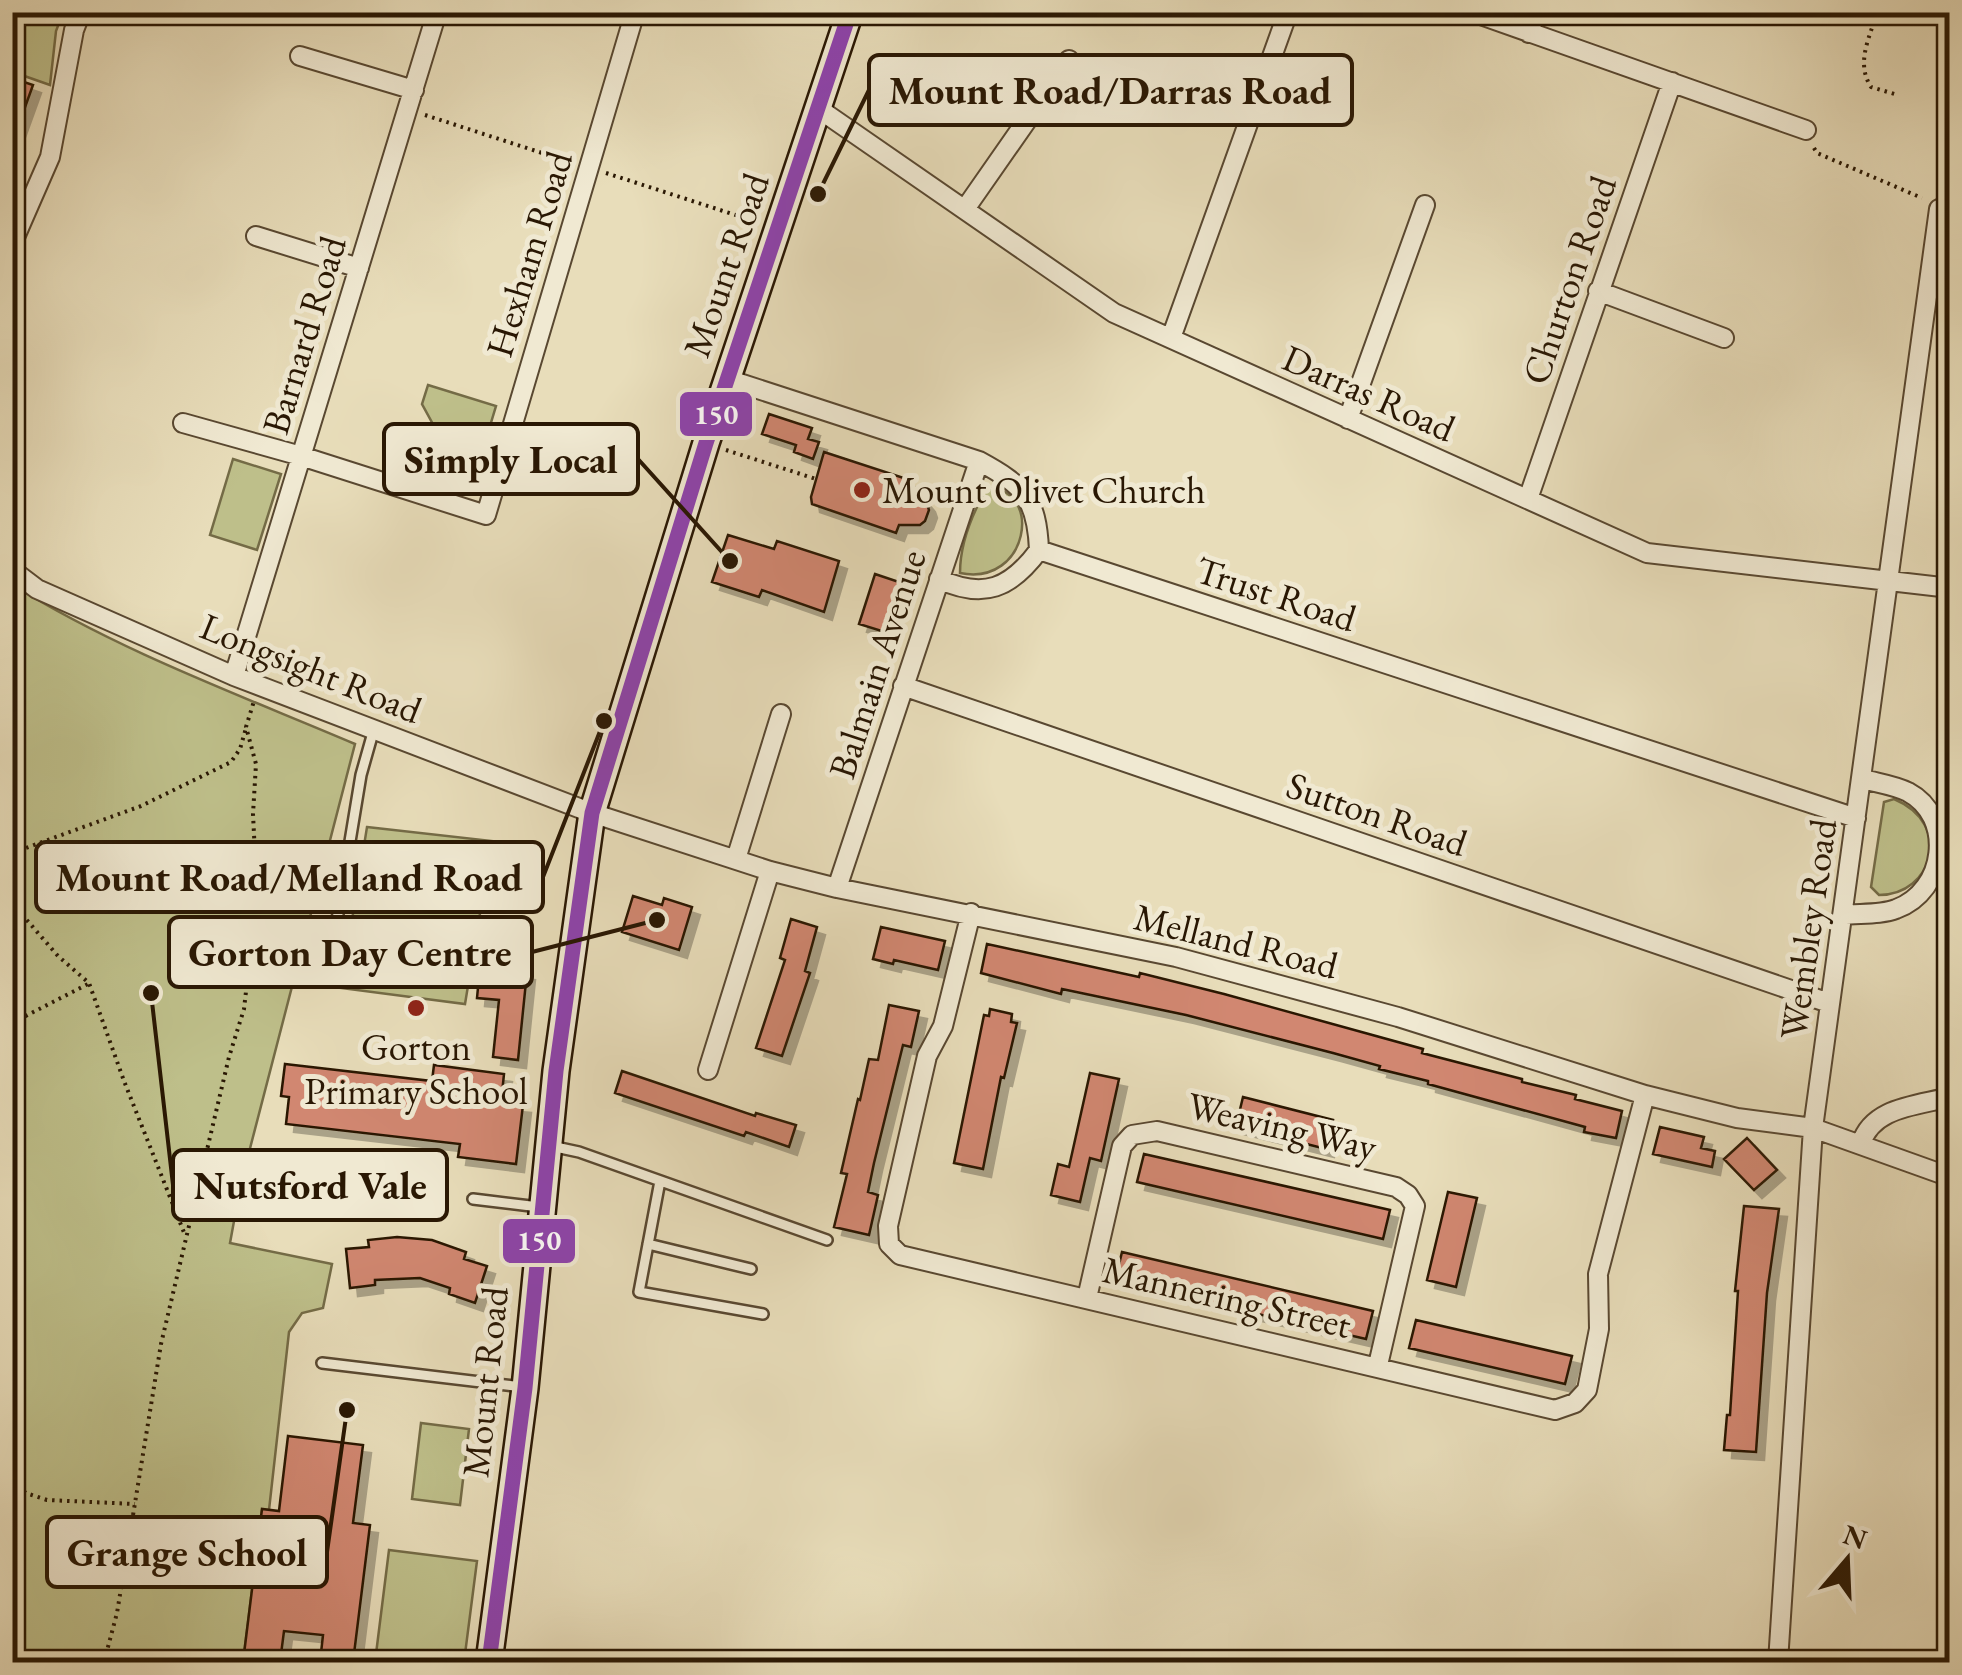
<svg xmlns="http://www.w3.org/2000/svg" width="1962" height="1675" font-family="'EB Garamond',serif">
	<defs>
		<filter id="shadow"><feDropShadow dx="8" dy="8" stdDeviation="0" flood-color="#0004"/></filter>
	</defs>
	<rect width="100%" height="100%" fill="#e8ddba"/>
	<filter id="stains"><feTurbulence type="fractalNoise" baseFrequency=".002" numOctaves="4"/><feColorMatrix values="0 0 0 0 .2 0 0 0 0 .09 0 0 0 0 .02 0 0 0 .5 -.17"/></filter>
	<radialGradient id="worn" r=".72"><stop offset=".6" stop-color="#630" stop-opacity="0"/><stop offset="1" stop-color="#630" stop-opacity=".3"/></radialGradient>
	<path fill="#bebf8a" stroke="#746b46" stroke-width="2.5" d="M13,12L63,13L56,31L50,85L13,72Z
		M428,385L496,406L470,492L422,404Z
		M233,459L281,474L257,550L210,535Z
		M987,488C1044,488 1029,587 960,573C960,543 972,514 987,488Z
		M13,585C119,651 240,695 355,744L241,1183L230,1243L332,1264L323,1308L302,1313L289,1332L269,1510H262L243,1662H13Z
		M1894,799C1954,824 1933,895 1879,895L1871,887L1884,802Z
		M367,827L492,841L465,1004L341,988Z
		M421,1423L469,1429L460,1505L412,1499Z
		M389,1550L477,1561L464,1662H375Z"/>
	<path fill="#d18771" stroke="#291703" stroke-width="2.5" filter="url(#shadow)" d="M12,78L33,85L15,135H12Z
		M769,414L812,428L808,439L819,442L813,459L794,452L796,445L762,434Z
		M824,452L913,481L909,494L922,498L927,504L929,510L925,521L920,525H899L896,533L812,504L811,497Z
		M728,535L774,549L777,541L839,561L824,612L762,590L759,597L712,582Z
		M875,574L905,584L888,633L859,624Z
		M633,896L662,905L664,898L692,907L679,950L622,932Z
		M791,919L817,927L805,971L810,973L782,1056L756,1048L785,960L780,958Z
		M881,927L945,941L938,970L894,960L893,964L873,959Z
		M987,944L1139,977L1140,973L1224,994L1423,1049L1422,1053L1522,1079V1082L1576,1095L1575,1099L1622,1111L1616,1138L1584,1132L1585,1127L1428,1084V1081L1379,1069L1380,1066L1333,1053L1186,1015L1062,989L1061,994L981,973Z
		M480,967L527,972L518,1060L493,1057L499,1000L477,998Z
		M889,1005L919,1011L911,1047L903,1045L874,1163L868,1192L878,1195L869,1235L834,1227L847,1174L841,1173L858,1099L860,1100L869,1059L878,1060Z
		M990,1009L1012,1014L1011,1022L1017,1023L1004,1078L1001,1077L983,1169L954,1163L984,1015L989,1016Z
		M285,1064L432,1081L434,1065L504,1074L501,1103L523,1105L516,1164L458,1157L460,1144L286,1124L289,1097L281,1096Z
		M622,1071L755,1116L756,1113L796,1125L789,1147L746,1132L744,1136L615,1093Z
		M1090,1073L1119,1079L1101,1161L1090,1158L1080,1202L1051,1195L1058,1164L1069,1167Z
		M1243,1097L1333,1120L1326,1149L1236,1126Z
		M1660,1127L1704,1137L1701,1148L1715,1151L1712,1167L1653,1154Z
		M1747,1138L1777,1170L1754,1190L1724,1159Z
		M1144,1154L1390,1210L1383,1239L1137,1182Z
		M1448,1192L1477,1198L1456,1287L1427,1280Z
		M1744,1206L1779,1209L1767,1293L1756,1452L1724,1450L1727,1415H1730L1738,1291H1735Z
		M397,1237L432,1240L466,1252L464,1259L487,1266L475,1303L449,1294L450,1288L420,1278L375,1280V1285L350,1288L346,1249L369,1247L368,1240Z
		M1122,1252L1373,1311L1366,1339L1115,1281Z
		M1416,1320L1572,1356L1565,1384L1409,1348Z
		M288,1436L363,1445L353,1523L370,1525L353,1662H320L323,1635L284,1631L280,1662H243L262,1509L279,1511Z"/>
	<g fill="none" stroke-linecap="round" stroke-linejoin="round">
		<defs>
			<path id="service" d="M327,980L361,775L374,729
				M551,1146L579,1152L827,1240
				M660,1181L639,1292L763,1314
				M473,1199L539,1207
				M648,1244L751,1269
				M322,1363L522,1387"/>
			<path id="minor" d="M1472,12L1806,130
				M1529,33L1536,12
				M300,56L414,90
				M819,109L1114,313L1647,553L1950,588
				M965,209L1069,60
				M256,236L359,268
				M12,244L50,157L74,30L81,12
				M1598,291L1724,338
				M1171,338L1288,12
				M727,379L979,461C1023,485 1037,498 1039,550L1856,818
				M1348,419L1425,205
				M183,423L301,456L486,515L635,12
				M1528,499L1672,82
				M12,570L37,589L234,676L592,813L770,871L837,888L1176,957L1398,1017L1645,1095L1737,1118L1813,1128L1950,1177
				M939,579C984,600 1011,588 1039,550
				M234,676L437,12
				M903,686L1829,1003
				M736,859L781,714
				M837,888L979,461
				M971,913L943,1026L927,1056L888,1226L889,1244L900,1255L1555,1410L1575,1403L1587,1390L1599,1329L1598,1274L1645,1095
				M1842,915C1859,913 1881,915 1896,909C1946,891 1955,817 1908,792C1894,785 1877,783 1863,779
				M708,1070L770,871
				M1861,1144C1872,1107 1916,1106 1950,1097
				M1087,1298L1122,1146L1132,1135L1157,1131L1396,1187L1408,1195L1415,1206L1378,1365
				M1778,1662L1813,1128L1939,209"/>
			<path id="secondary" d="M489,1662L525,1388L556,1071L592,813L706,443L850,12"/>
		</defs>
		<use href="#service" stroke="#594831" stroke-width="14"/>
		<use href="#minor" stroke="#594831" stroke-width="22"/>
		<use href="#secondary" stroke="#291703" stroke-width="30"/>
		<path stroke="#291703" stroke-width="4" stroke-dasharray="2.5 5" stroke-linecap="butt" d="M1905,12L1950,23
			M1886,13L1875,19C1867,43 1857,65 1871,87L1898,95
			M425,115L573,163
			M1814,148L1817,153L1922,198
			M606,173L754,221
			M726,450L816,479
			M12,853L141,806L231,762L240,749L246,728
			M12,903L58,956L89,983L124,1081L185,1235
			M12,1023L88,984
			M12,1482L26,1493L47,1500L135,1504
			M133,1518L176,1524
			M104,1662L117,1613L161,1344L229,1057L244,1009L257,895L253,814L256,764L246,727L254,701"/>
		<use href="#service" stroke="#f0e9d2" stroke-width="9"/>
		<use href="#minor" stroke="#f0e9d2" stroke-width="18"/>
		<use href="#secondary" stroke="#f0e9d2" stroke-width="25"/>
		<defs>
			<path id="bus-1" d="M489,1662L525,1388L556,1071L592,813L706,443L850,12"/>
		</defs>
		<use href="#bus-1" stroke="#f0e9d2" stroke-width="22"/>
		<use href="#bus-1" stroke="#8e44ad" stroke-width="15"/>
	</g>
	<g fill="#8f2418" stroke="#f0e9d2" stroke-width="4">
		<circle cx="862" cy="490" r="10"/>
		<circle cx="416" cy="1008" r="10"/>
	</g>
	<g text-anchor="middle" stroke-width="10" stroke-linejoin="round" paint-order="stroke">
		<g font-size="38" fill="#291703" stroke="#f0e9d2">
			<text transform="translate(529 254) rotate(-73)" y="13">Hexham Road</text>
			<text transform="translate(726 265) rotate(-71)" y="13">Mount Road</text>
			<text transform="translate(1569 280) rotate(-71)" y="13">Churton Road</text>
			<text transform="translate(304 335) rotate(-73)" y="13">Barnard Road</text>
			<text transform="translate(1369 393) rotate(24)" y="13">Darras Road</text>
			<text transform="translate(1276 594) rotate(18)" y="13">Trust Road</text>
			<text transform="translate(877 664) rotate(-72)" y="13">Balmain Avenue</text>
			<text transform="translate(311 668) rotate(22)" y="13">Longsight Road</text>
			<text transform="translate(1377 814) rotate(19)" y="13">Sutton Road</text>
			<text transform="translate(1808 929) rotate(-82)" y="13">Wembley Road</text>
			<text transform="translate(1236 941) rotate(14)" y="13">Melland Road</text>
			<text transform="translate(1282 1126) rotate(13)" y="13">Weaving Way</text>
			<text transform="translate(1227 1297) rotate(13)" y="13">Mannering Street</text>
			<text transform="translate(485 1382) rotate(-84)" y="13">Mount Road</text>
		</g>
		<g font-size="38" fill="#291703" stroke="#f0e9d2" text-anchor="start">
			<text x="882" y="503">Mount Olivet Church</text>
			<text x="416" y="1060" text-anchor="middle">Gorton<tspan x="416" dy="44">Primary School</tspan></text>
		</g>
	</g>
	<path fill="none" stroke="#291703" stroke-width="4" d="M818 194L869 90M730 561L638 459M604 721L543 877M657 920L532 952M151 993L173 1185M347 1410L327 1552"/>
	<g fill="#291703" stroke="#f0e9d2" stroke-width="4">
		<circle cx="818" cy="194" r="10"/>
		<circle cx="730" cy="561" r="10"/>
		<circle cx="604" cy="721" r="10"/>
		<circle cx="657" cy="920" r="10"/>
		<circle cx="151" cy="993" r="10"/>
		<circle cx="347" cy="1410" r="10"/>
	</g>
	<g fill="#f0e9d2" stroke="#291703" stroke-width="4">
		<rect x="869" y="55" width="483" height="70" rx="10"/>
		<rect x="384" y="424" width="254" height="70" rx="10"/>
		<rect x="36" y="842" width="507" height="70" rx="10"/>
		<rect x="169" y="917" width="363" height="70" rx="10"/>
		<rect x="173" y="1150" width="274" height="70" rx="10"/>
		<rect x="47" y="1517" width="280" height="70" rx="10"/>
	</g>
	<g font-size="40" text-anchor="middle" font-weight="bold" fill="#291703">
		<text x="1110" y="104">Mount Road/Darras Road</text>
		<text x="511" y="473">Simply Local</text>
		<text x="289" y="891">Mount Road/Melland Road</text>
		<text x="350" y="966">Gorton Day Centre</text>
		<text x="310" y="1199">Nutsford Vale</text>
		<text x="187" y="1566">Grange School</text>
	</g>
	<g stroke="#f0e9d2" stroke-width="4">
		<rect x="678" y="390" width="76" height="48" rx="10" fill="#8e44ad"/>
		<rect x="501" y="1217" width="76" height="48" rx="10" fill="#8e44ad"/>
	</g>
	<g font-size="28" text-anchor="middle" font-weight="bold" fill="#fff">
		<text x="716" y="424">150</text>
		<text x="539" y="1250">150</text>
	</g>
	<rect width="1962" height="1675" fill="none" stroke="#e8ddba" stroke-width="50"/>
	<rect x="15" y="15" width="1932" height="1645" fill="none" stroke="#291703" stroke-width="5"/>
	<rect x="25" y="25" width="1912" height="1625" fill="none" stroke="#291703" stroke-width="2.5"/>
	<g transform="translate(1847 1560) rotate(19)" stroke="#f0e9d2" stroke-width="8" paint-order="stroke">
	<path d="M0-8L18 38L0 25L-18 38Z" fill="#291703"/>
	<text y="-15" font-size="28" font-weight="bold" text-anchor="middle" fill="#291703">N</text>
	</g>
	<rect width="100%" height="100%" filter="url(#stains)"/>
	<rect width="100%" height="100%" fill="url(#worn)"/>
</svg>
